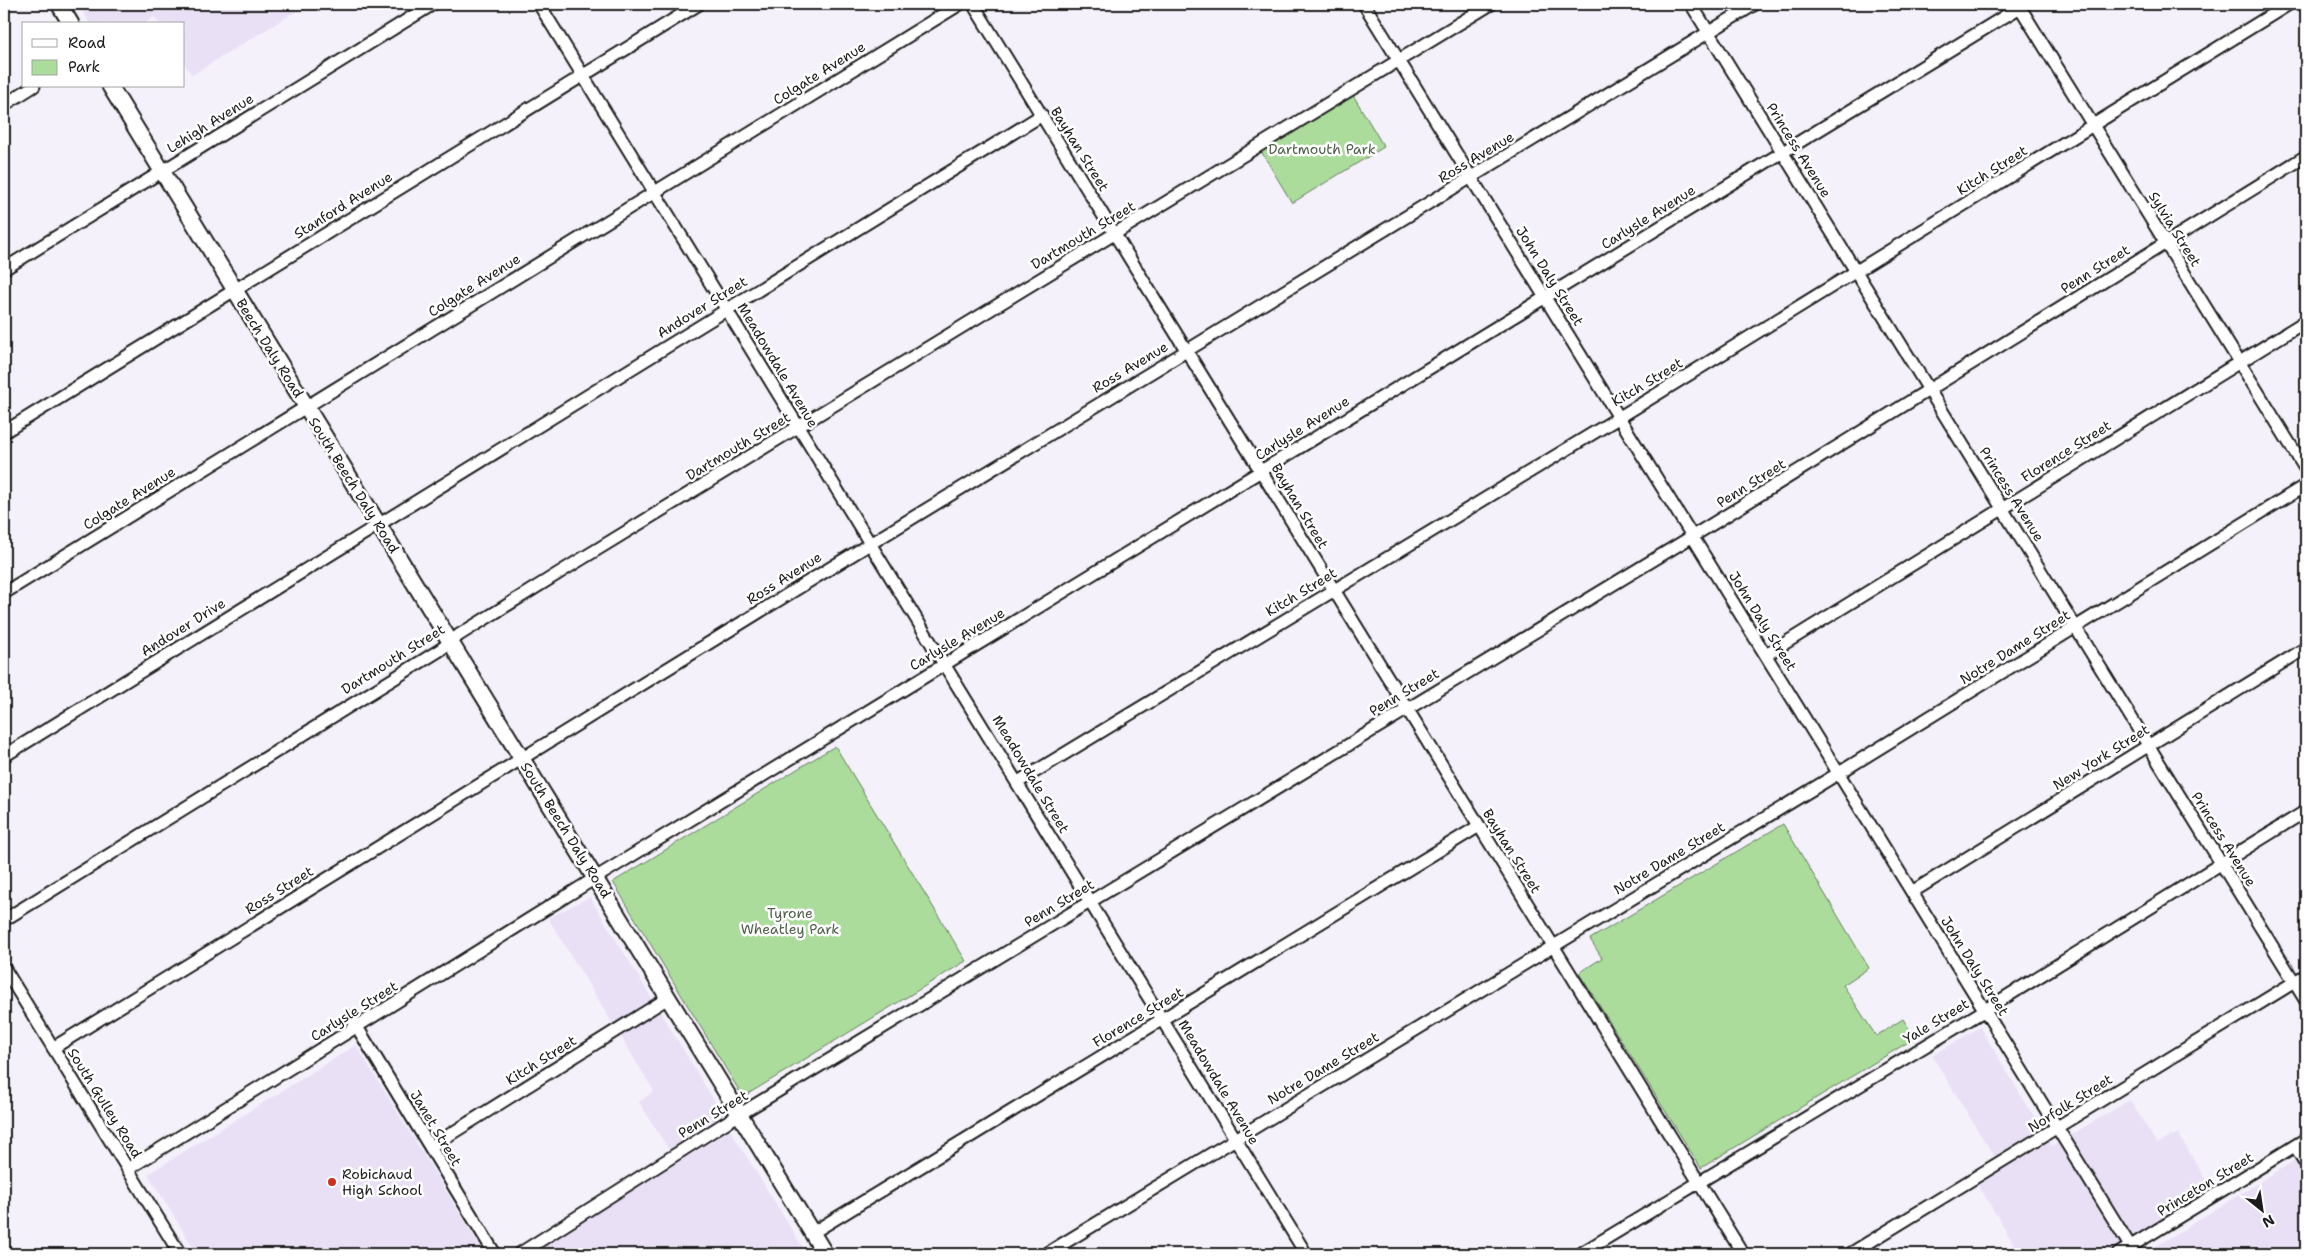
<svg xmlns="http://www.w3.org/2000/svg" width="2310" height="1258" font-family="'Shantell Sans',sans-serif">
	<rect width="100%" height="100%" fill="#f5f1fb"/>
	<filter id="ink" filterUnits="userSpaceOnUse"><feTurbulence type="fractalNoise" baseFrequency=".02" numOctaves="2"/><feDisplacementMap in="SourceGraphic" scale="10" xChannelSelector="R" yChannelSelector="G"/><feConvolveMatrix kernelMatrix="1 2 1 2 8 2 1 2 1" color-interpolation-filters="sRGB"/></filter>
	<g filter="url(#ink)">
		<path fill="#e9e0f6" d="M78,4H308L192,75L184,63V24H159L155,17L144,24H90Z
			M590,897L723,1115L671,1153L639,1102L654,1091L548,918Z
			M1980,1027L2052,1146L2130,1100L2157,1144L2178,1133L2213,1192L2110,1254H2020L1970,1172L1995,1158L1932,1056Z
			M356,1045L485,1254H197L148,1174Z
			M730,1130L807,1254H529Z
			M2306,1153V1254H2149L2147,1252Z"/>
		<path fill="#abdc9c" stroke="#647c5c" d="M1353,95L1384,147L1292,203L1261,151Z
			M835,746L966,961L743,1097L613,882Z
			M1783,824L1869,968L1843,985L1876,1036L1903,1019L1915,1038L1701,1168L1579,973L1602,958L1590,939Z"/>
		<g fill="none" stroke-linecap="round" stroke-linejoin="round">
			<defs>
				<path id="minor" d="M539,4L1306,1254
					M973,4L1743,1254
					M1364,4L2135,1254
					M1691,4L2306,1001
					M2018,4L2306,470
					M4,105L34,86
					M4,269L433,4
					M4,432L699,4
					M4,593L960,4
					M1766,655L2306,321
					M4,756L1042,115
					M1018,782L1633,409L2289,4
					M1912,892L2306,648
					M4,920L440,650L459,635L575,563L1491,4
					M4,968L180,1254
					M351,1017L495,1254
					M53,1048L837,564L1755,4
					M2295,1146L2306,1164
					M430,1147L668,998
					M128,1169L605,872L2025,4
					M812,1233L1479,826
					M4,1251L7,1254
					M519,1254L722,1125L1706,528L2306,156
					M1046,1254L1839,773L2306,485
					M1580,1254L1985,1010L2306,811
					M1850,1254L2306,975
					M2118,1254L2306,1139"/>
				<path id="major" d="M59,4L71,24
					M110,86L825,1254"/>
			</defs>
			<use href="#minor" stroke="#1c1c1c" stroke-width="15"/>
			<use href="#major" stroke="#1c1c1c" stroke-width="19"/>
			<use href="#minor" stroke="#fff" stroke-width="11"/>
			<use href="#major" stroke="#fff" stroke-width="15"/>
		</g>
	</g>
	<circle fill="#c8321e" stroke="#fff" stroke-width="2" cx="332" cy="1182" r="5"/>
	<g text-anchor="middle" stroke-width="5" stroke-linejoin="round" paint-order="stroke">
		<g font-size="14" fill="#1c1c1c" stroke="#fff">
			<text transform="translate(819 73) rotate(-32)" y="5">Colgate Avenue</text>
			<text transform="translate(210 123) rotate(-32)" y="5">Lehigh Avenue</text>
			<text transform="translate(1080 149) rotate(58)" y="5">Bayhan Street</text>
			<text transform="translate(1799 150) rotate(58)" y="5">Princess Avenue</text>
			<text transform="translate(1476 157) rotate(-31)" y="5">Ross Avenue</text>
			<text transform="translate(1992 170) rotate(-32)" y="5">Kitch Street</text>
			<text transform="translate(343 205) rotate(-32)" y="5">Stanford Avenue</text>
			<text transform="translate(1648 217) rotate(-32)" y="5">Carlysle Avenue</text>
			<text transform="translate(2175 229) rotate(58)" y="5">Sylvia Street</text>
			<text transform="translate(1083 235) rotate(-31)" y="5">Dartmouth Street</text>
			<text transform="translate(2095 269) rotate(-32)" y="5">Penn Street</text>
			<text transform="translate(1550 276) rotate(58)" y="5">John Daly Street</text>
			<text transform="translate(474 285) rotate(-32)" y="5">Colgate Avenue</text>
			<text transform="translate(702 307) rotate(-32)" y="5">Andover Street</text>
			<text transform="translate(270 348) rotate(58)" y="5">Beech Daly Road</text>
			<text transform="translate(778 365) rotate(59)" y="5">Meadowdale Avenue</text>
			<text transform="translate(1130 367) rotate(-31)" y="5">Ross Avenue</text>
			<text transform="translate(1647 382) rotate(-31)" y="5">Kitch Street</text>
			<text transform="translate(1302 428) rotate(-32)" y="5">Carlysle Avenue</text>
			<text transform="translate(738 446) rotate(-31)" y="5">Dartmouth Street</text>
			<text transform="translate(2066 451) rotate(-32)" y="5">Florence Street</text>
			<text transform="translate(1751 483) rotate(-32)" y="5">Penn Street</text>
			<text transform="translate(354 485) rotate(58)" y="5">South Beech Daly Road</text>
			<text transform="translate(2012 494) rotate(58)" y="5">Princess Avenue</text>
			<text transform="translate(129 498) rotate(-32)" y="5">Colgate Avenue</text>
			<text transform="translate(1300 506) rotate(59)" y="5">Bayhan Street</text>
			<text transform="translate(784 578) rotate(-32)" y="5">Ross Avenue</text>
			<text transform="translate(1301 592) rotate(-31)" y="5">Kitch Street</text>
			<text transform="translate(1763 621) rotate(58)" y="5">John Daly Street</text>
			<text transform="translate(183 627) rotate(-32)" y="5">Andover Drive</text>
			<text transform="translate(957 639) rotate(-31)" y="5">Carlysle Avenue</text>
			<text transform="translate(2015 647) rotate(-32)" y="5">Notre Dame Street</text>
			<text transform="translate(393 659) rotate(-32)" y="5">Dartmouth Street</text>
			<text transform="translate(1404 692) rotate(-31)" y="5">Penn Street</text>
			<text transform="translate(2101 757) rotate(-32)" y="5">New York Street</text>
			<text transform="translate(1031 774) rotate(59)" y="5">Meadowdale Street</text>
			<text transform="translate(566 830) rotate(58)" y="5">South Beech Daly Road</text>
			<text transform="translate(2224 839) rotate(58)" y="5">Princess Avenue</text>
			<text transform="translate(1512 851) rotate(58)" y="5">Bayhan Street</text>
			<text transform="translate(1669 858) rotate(-31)" y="5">Notre Dame Street</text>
			<text transform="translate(279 890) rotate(-32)" y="5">Ross Street</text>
			<text transform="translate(1059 903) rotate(-31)" y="5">Penn Street</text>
			<text transform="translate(1975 966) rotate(58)" y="5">John Daly Street</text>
			<text transform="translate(354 1011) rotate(-32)" y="5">Carlysle Street</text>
			<text transform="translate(1138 1017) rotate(-31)" y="5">Florence Street</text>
			<text transform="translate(1936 1021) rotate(-31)" y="5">Yale Street</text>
			<text transform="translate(541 1060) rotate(-32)" y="5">Kitch Street</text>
			<text transform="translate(1323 1068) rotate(-31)" y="5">Notre Dame Street</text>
			<text transform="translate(1219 1082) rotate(59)" y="5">Meadowdale Avenue</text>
			<text transform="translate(105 1103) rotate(58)" y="5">South Gulley Road</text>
			<text transform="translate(2070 1103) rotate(-32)" y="5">Norfolk Street</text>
			<text transform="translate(713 1114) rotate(-31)" y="5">Penn Street</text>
			<text transform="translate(436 1128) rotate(59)" y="5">Janet Street</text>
			<text transform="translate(2205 1184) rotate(-31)" y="5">Princeton Street</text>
		</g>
		<g font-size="14" fill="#4e5f49" stroke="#fff">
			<text x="1322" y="154">Dartmouth Park</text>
			<text x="790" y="918">Tyrone<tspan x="790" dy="16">Wheatley Park</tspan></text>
		</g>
		<g font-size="14" fill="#1c1c1c" stroke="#fff" text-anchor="start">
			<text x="342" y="1179">Robichaud<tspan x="342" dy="16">High School</tspan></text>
		</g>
	</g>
	<rect width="2310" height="1258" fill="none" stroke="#fff" stroke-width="20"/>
	<rect x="10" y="10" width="2290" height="1238" fill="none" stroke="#1c1c1c" stroke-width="2" filter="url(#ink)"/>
	<rect x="22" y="22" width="162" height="65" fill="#ffffff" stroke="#a4a4a4"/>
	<rect x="32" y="39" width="25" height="8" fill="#ffffff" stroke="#a4a4a4"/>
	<text x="68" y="48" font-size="15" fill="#1c1c1c">Road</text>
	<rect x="32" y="60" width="25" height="15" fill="#abdc9c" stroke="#a4a4a4"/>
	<text x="68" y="72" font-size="15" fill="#1c1c1c">Park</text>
	<g transform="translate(2262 1210) rotate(150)" stroke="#ffffff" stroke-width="4" paint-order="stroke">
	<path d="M0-4L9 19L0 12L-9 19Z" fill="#1c1c1c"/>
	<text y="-8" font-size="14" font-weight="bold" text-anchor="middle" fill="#1c1c1c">N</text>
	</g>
</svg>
